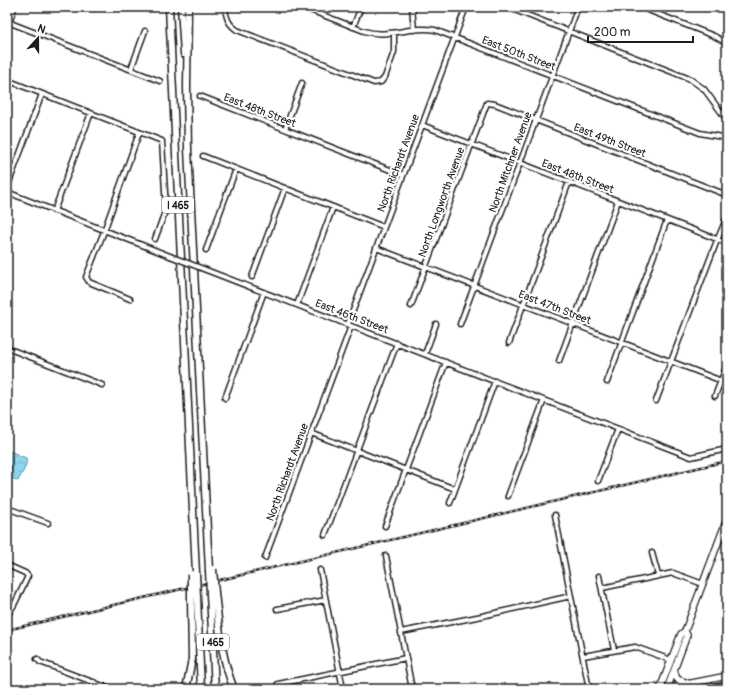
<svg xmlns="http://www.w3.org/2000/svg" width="734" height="696" font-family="Pangolin,sans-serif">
	<defs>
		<pattern id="water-waves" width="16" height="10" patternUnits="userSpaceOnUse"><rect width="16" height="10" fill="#8ed5ef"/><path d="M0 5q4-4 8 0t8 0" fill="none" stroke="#7ab6cc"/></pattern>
	</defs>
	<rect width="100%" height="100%" fill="#fff"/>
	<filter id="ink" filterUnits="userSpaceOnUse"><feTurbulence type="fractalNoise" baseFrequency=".025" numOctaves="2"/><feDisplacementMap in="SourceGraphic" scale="8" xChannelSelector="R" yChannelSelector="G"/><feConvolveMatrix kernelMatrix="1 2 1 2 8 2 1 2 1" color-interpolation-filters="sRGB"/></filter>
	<g filter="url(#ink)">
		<path fill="url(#water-waves)" stroke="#608b9b" d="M7,450L26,458C28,466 21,474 18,481L7,476Z"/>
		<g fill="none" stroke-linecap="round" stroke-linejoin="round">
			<defs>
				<path id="minor" d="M225,7C226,17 228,24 237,30L374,83L381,82L385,77L394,52V33
					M302,7L364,31C388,39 412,25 435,30L700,133L727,138
					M412,7L414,30
					M507,7L690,79L704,89L727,120
					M640,7L714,36L727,43
					M7,19L13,24L160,81
					M353,27L361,7
					M131,69L145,31
					M7,80L162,141L166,209L155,239
					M200,96L403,175
					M422,125L727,243
					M285,129L302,83
					M203,156L384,227
					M7,188L42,94
					M7,192L170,256
					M54,211L91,113
					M376,248L727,383
					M206,250L236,169
					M206,270L691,457L727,449
					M252,277L285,188
					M130,299L89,282L86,277L103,234L139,133
					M297,305L333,207
					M411,306L487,103L495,104L727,195
					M348,324L466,7
					M460,324L578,7
					M509,343L569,182
					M7,348L102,385
					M425,354L436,324
					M559,361L618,201
					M607,382L667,220
					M715,396L727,365
					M225,398L264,292
					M656,401L716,243L727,217
					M311,433L455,489
					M598,481L618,429
					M508,496L544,400
					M450,503L495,381
					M7,508L48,523
					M555,515L589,689
					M385,526L446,362
					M325,535L397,343
					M652,553L658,575
					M386,556L412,689
					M265,558L351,326
					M7,565L25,573L28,576L14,605L9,613
					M320,570L343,689
					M599,576L614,650
					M602,588L673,573L703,584
					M277,609L326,600
					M401,632L482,616L571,596
					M583,656L635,647L671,660
					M37,659L40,662L111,689
					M278,684L406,658
					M92,689L94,682"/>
				<path id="major" d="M7,26L14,7
					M674,670L677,679L688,683
					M660,689L681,634L685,631L727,519
					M662,689L727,676
					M667,689L687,635L685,631
					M709,689L727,685"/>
				<path id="highway" d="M169,7L196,573
					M181,7L184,54
					M188,7L187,86L188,149L209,570
					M215,593C219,626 221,658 234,689
					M210,594L215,689
					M197,597L201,689
					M186,689L192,659L191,599"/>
			</defs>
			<use href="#minor" stroke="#1c1c1c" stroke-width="7"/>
			<use href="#major" stroke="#1c1c1c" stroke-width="8"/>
			<use href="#highway" stroke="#1c1c1c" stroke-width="9"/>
			<use href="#minor" stroke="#fff" stroke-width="4"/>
			<use href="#major" stroke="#fff" stroke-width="5.5"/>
			<use href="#highway" stroke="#fff" stroke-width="6"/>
			<defs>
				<path id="rail" d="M7,630L727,461"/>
			</defs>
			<use href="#rail" stroke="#1c1c1c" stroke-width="2.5"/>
			<use href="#rail" stroke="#fff" stroke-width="1" stroke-dasharray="3" stroke-linecap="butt"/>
			<defs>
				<path id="minor-bridge" d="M170,256L206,270"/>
				<path id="highway-bridge" d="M213,569L215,593
					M209,570L210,594
					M196,573L197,597
					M191,574V599"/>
			</defs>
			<use href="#minor-bridge" stroke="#1c1c1c" stroke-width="7" stroke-linecap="butt"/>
			<use href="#highway-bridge" stroke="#1c1c1c" stroke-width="9" stroke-linecap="butt"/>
			<use href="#minor-bridge" stroke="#fff" stroke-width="4"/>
			<use href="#highway-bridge" stroke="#fff" stroke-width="6"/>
		</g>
	</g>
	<g text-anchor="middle" stroke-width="4" stroke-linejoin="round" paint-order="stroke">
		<g fill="#fff" stroke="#606060" stroke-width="1">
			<rect x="162" y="197" width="32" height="16" rx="3"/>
			<rect x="197" y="634" width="32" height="16" rx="3"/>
		</g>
		<g font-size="10" font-weight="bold" fill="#1c1c1c">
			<text x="178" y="209">I 465</text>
			<text x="213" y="646">I 465</text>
		</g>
		<g font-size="11" fill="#1c1c1c" stroke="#fff">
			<text transform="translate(519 53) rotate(21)" y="4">East 50th Street</text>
			<text transform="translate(260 110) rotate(21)" y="4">East 48th Street</text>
			<text transform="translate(610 140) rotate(21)" y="4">East 49th Street</text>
			<text transform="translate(510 162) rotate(-70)" y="4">North Mitchner Avenue</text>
			<text transform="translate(398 163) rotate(-70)" y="4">North Richardt Avenue</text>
			<text transform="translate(578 176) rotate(21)" y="4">East 48th Street</text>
			<text transform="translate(441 202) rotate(-70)" y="4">North Longworth Avenue</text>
			<text transform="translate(555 307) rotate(21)" y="4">East 47th Street</text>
			<text transform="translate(352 316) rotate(21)" y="4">East 46th Street</text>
			<text transform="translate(287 472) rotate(-70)" y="4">North Richardt Avenue</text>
		</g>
	</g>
	<rect width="734" height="696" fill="none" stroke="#fff" stroke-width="24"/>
	<rect x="12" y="12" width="710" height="672" fill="none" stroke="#1c1c1c" stroke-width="1.5" filter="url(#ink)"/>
	<g transform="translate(38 38) rotate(21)" stroke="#ffffff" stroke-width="3" paint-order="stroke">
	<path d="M0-3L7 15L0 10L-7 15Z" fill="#1c1c1c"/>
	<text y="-6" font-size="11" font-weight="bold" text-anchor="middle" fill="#1c1c1c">N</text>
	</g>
	<path d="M588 36v6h105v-6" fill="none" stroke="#1c1c1c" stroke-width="2"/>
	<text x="594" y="36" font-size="12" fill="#1c1c1c" stroke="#ffffff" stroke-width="3" paint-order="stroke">200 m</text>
</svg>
